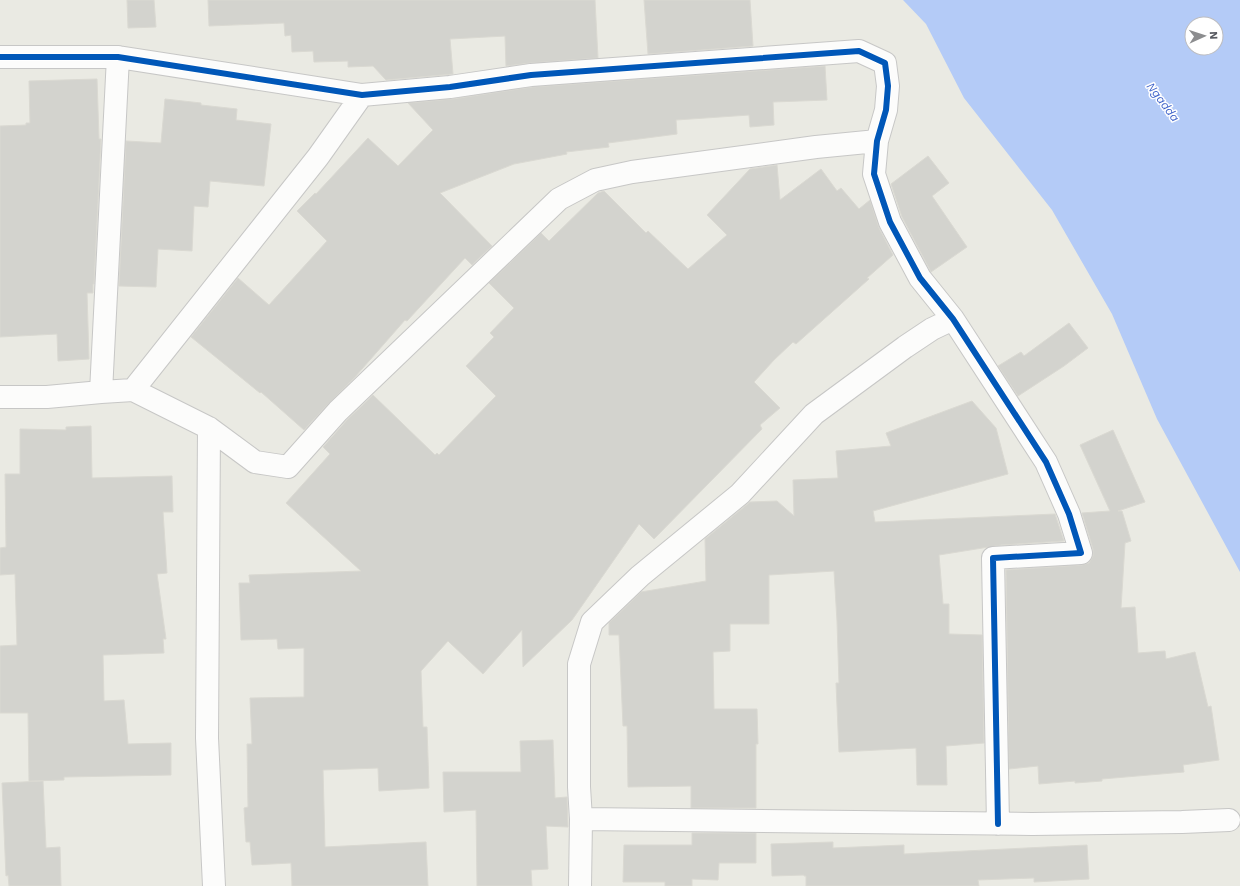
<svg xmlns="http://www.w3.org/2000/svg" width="1240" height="886" font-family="'Work Sans',sans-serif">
	<rect width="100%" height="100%" fill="#eaeae3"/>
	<path fill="#b4cbf7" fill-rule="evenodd" d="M903,0H1240V572L1157,419L1112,314L1052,210L964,98L926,24ZM1192,24H1216V48H1192Z"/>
	<path fill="#d3d3ce" stroke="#dad9d2" d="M127,0H154L156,27L128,28Z
		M208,0H595L598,58L530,63L506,66L505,36L450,39L453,74L386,80L373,66L348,67V61L314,62L313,51L292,52L291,35L285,36L284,23L209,26Z
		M644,0H750L753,46L648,54Z
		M825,66L827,100L773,102L774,125L750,127L749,115L676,120L677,134L608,143L609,147L566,152L567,154L514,164L440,193L492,246L472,265L465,258L407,321L405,320L355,377L329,403L304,430L261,392L260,393L191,337L238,278L269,305L327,241L297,211L315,193L316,194L368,138L398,166L433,130L408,103L452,99L532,87Z
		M97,79L99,139H101L94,284H93V293H87L89,359L58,361L57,334L0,337V126L26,125V123H30L29,81Z
		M165,99L201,103V105L237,109L236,120L271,124L264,186L210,181L208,207L194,206L192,251L158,249L156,287L119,286L126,141L161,143Z
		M928,156L949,183L932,196L967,247L931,272L902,217L891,184Z
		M777,165L780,200L821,169L837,191L841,188L859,209L870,200L879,228L893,255L867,278L869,279L796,344L793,342L774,360L754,382L780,408L760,425L762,429L654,539L639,524L572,620L523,667L522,630L483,674L448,641L421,671L423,727H427L429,788L379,791L378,768L323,770L325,847L426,842L428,886H292L291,863L252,865L250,842H246L244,808L248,807L247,744H252L250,698L304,697V648L278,649L277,639L241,640L239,583H250L249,575L361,571L286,503L330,454L323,447L347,420L373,395L435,455L437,453L439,455L496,396L466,366L494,337L490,333L514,308L489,283L541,233L549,241L598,193L604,191L646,233L648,231L688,269L727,235L707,215L750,169Z
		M1069,323L1088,348L1064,366L1018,396L998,366L1021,352L1024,356Z
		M972,401L996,428L1008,474L873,511L875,522L1055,514L1064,541L1001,545L939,555L943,604H949V634L982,635L984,743L946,746L947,785H917L916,748L839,752L836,683H839L837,621L834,571L769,575V624H730V651L713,652L714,709H757L758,744H756V808H691V786L628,787L627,726H623L619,635H609V623L641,592L706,581L705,539L750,502L777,501L794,516L793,480L838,478L836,451L891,446L886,433Z
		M91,426L92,478L172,476L173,512H163L167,573L157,574L166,639H163L164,653L103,655L104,701L124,700L128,744L171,743V775L64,777V780L29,781L28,713H0V646L17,645L15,574L0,575V548L6,547L5,474H20V429L66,430V427Z
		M1113,430L1145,502L1118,511H1122L1131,541L1125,543L1121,608L1135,607L1138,653L1165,651L1166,659L1195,652L1208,707L1211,706L1219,760L1183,765L1184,772L1102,779V781L1075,783V781L1039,784L1038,766L1009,769L1006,570L1082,565L1089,563L1093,556V549L1082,513L1110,511L1080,445Z
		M553,740L555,798L567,797L568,827L546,826L548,869L531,870L532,886H477L476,810L444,812L443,772H521L520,741Z
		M43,781L46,848L60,847L61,886H9L8,875L6,876L2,783Z
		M692,833H756V863H719L718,880L692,879V886H665V882H623L624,845H692Z
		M833,842V848L904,845V854L1087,845L1089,879L1034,882V878L978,880L979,886H806V876H804V875L772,876L771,844Z"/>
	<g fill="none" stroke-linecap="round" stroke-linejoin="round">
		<defs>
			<path id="minor" d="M0,57H118L362,95L450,87L531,75L859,51L885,63L888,86L886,110L877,141L874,174L890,222L920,278L953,319L1046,462L1069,514L1081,553L993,558L998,824
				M133,390L318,157L362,95
				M101,392L133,390L209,428L255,462L288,467L338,411L559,199L595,180L632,172L816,147L877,141
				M0,397H47L101,392L118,57
				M209,428L207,738L214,886
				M581,819L1032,824L1182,822L1229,820
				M580,886L581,819L579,787V664L592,622L640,576L740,494L814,414L905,347L932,329L953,319"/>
		</defs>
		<use href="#minor" stroke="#c7c7c6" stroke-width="24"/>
		<use href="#minor" stroke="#fcfcfb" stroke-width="22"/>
		<defs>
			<path id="cycleway" d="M0,57H118L362,95L450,87L531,75L859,51L885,63L888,86L886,110L877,141L874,174L890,222L920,278L953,319L1046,462L1069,514L1081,553L993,558L998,824"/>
		</defs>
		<use href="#cycleway" stroke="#fff" stroke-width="8"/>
		<use href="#cycleway" stroke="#0057b8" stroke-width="6"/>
	</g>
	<g text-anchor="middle" stroke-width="3" stroke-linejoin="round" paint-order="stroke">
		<g font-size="12" font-style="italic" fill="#3a5fc8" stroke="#fff">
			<text transform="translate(1163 102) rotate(53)" y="4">Ngadda</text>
		</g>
	</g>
	<g transform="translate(1204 36) rotate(87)"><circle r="19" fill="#ffffff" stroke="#bdbdc0"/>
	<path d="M0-3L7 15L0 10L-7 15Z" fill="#8c8d8f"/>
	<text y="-6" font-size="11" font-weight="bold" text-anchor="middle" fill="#595b62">N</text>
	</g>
</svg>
